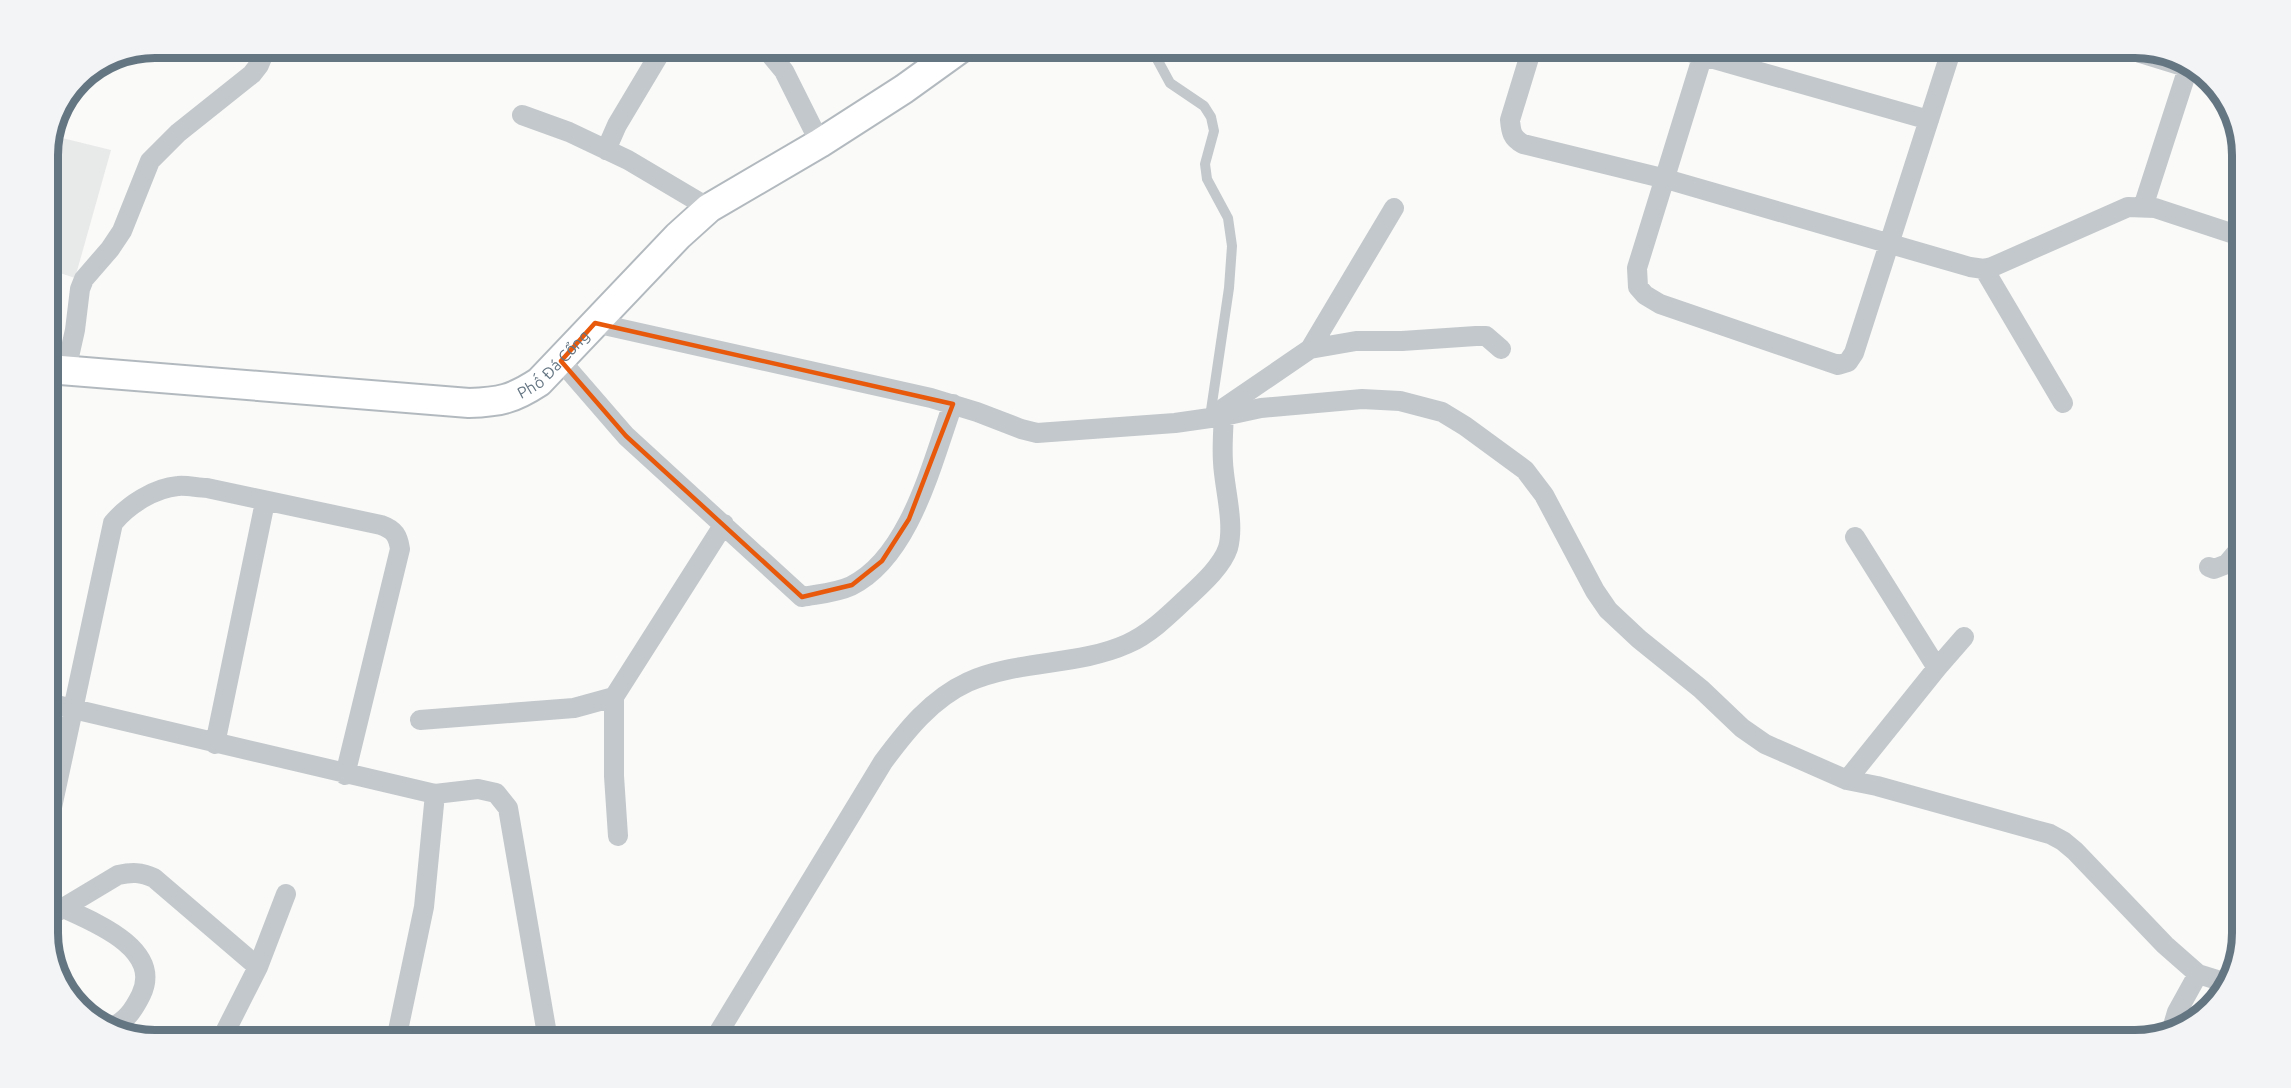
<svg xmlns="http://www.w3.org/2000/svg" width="2291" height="1088" font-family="Ubuntu,sans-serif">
	<rect width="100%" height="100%" fill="#fafaf8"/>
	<path fill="#e8e9e9" d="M54,136L111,150L75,278L48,269V149Z"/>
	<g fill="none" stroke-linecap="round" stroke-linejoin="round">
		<defs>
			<g id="secondary">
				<path id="s1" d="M48,369L469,403C500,402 513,399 539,382L678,236L709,208L820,143L904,89L961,48"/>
			</g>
		</defs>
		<use href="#secondary" stroke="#b3babf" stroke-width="32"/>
		<path stroke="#c3c8cc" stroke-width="10" d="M1151,48L1170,83L1204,106L1211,117L1214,131L1205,164L1207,179L1228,218L1232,246L1229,288L1210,417"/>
		<path stroke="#c3c8cc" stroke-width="20" d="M765,48L784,71L820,143
			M1532,48L1510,120C1511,132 1512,138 1523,144L1666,179L1970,267L1984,269L1992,267L2128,207L2155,208L2243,237
			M1675,48L1929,120
			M1705,48L1637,268L1638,287L1645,295L1660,304L1838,365L1848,362L1854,353L1952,48
			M2124,48L2192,69
			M522,115L569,132L628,160L709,208
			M606,150L617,125L663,48
			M2143,207L2188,68
			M1984,269L2063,403
			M595,323L931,398L977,412L1021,429L1037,433L1175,423L1224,416L1261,408L1362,399L1400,401L1442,412L1465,426L1525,470L1544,495L1595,591L1608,610L1639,639L1701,689L1742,728L1765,744L1847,780L1877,786L2050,834L2063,841L2075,851L2165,945L2198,974L2227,983
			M1310,349L1394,208
			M561,361L626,436L802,597C818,594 836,593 851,586C910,557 932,462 953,404
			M66,370L75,330L80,289L84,279L110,249L122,231L150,161L178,133L252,74L259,65L266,48
			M1215,414L1310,349L1356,341H1402L1476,336H1486L1501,349
			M1855,537L1937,668
			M2209,567L2214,569L2227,564L2243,545
			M48,703L435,794L478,789L496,793L508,808L548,1040
			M420,720L574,708L614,697
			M215,744L265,502
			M1847,780L1937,668L1964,637
			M48,826L113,523C128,505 154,488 178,486C187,485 198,488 207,488L381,525C395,530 398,536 400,549L345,775
			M618,836L614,776V697L724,524
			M63,908C94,922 163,949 141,995C133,1011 126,1021 110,1028
			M48,917L118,875C132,872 141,872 154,878L258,967
			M2172,1029L2177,1012L2198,974
			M221,1040L258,967L286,894
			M396,1040L424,907L435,794
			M714,1040L883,762C906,731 931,699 968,682C1017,660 1078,666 1127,644C1150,634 1170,614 1188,597C1202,584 1222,566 1228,548C1235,523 1224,487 1223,462C1222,447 1223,431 1224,416"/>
		<use href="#secondary" stroke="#fff" stroke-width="28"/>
	</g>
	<path fill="none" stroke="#e8590c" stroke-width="4.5" stroke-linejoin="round" d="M595,323L953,404L909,519L882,561L852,585L802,597L626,436L561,361Z"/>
	<g text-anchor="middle" stroke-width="6" stroke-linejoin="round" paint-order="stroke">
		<g font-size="16" fill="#657683" stroke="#fff">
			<text dy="6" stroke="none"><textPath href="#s1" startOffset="519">Phố Đá Cổng</textPath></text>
		</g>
	</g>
	<path d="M0 0H2291V1088H0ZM155 58H2135A97 97 0 0 1 2232 155V933A97 97 0 0 1 2135 1030H155A97 97 0 0 1 58 933V155A97 97 0 0 1 155 58Z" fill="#f3f4f5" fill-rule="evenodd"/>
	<path fill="none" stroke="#657683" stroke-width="8" d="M155 58H2135A97 97 0 0 1 2232 155V933A97 97 0 0 1 2135 1030H155A97 97 0 0 1 58 933V155A97 97 0 0 1 155 58Z"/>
</svg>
